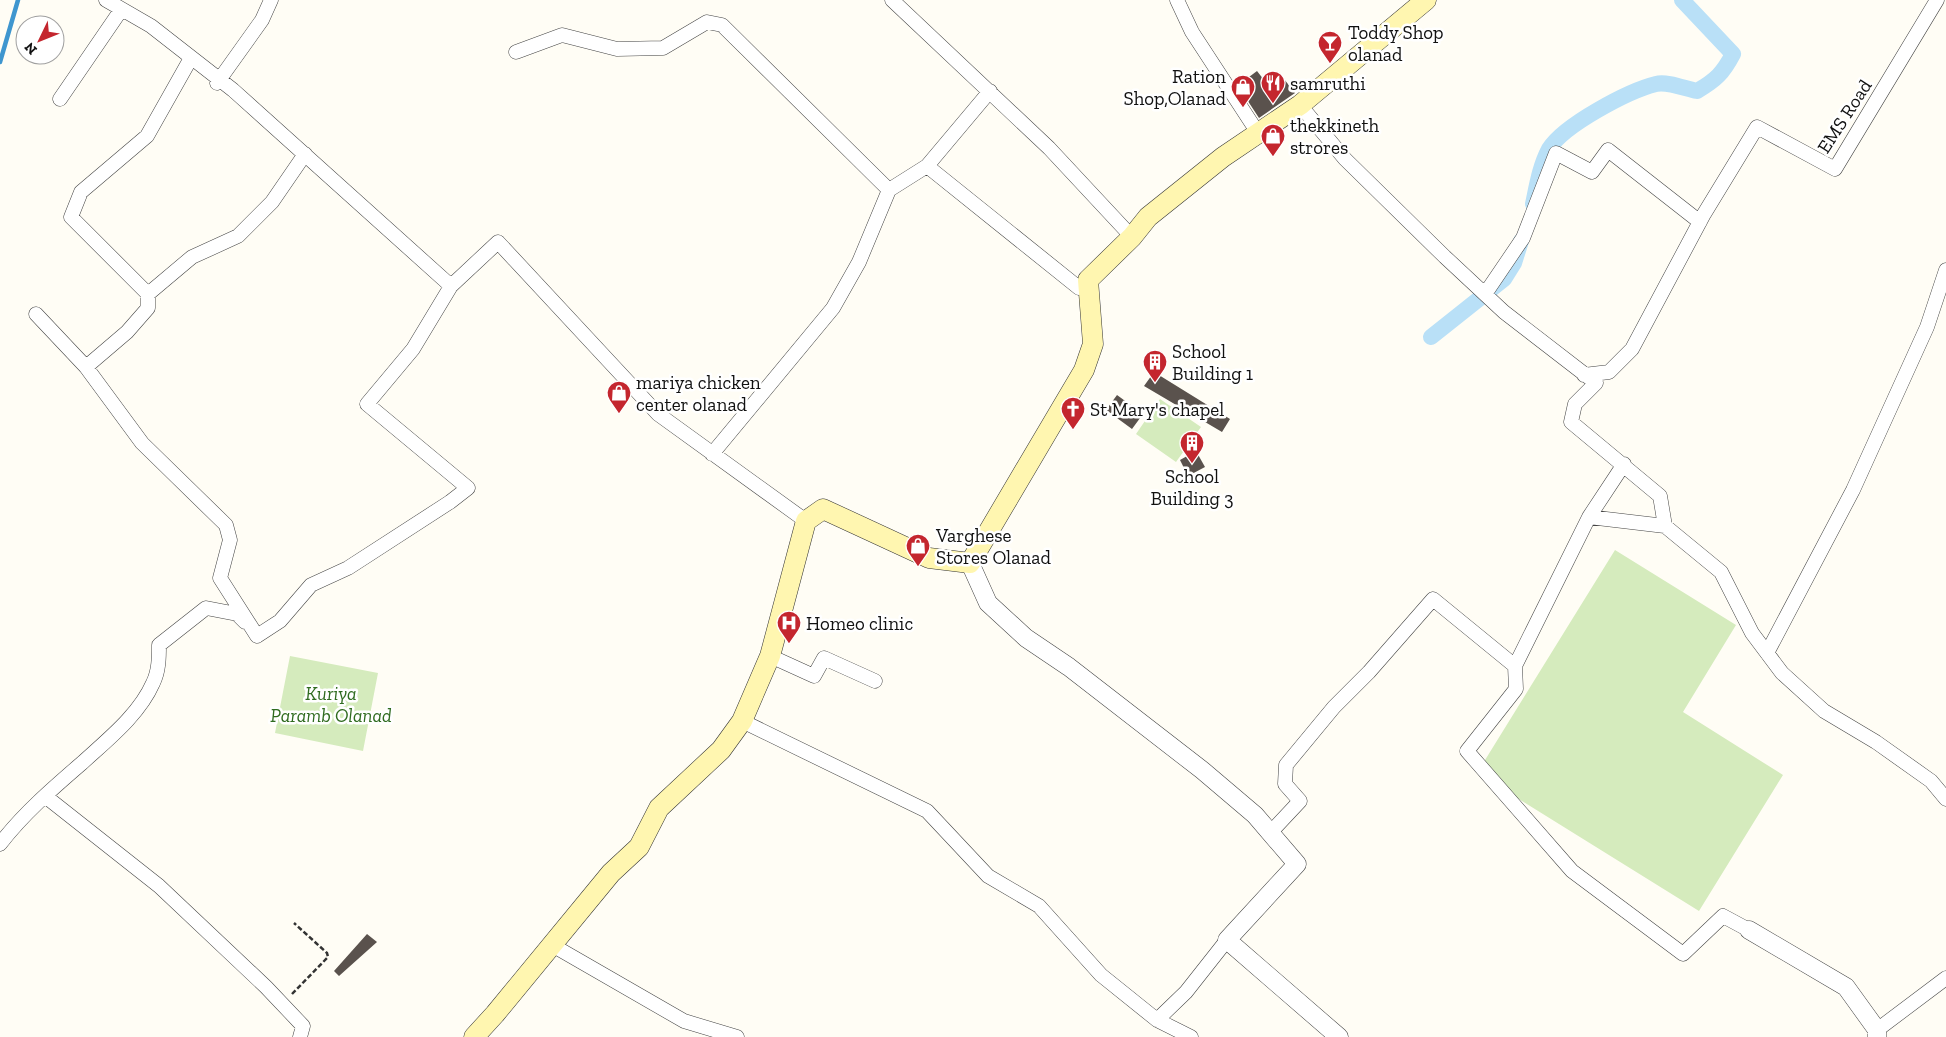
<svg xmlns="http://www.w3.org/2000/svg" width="1946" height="1037" font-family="'Zilla Slab',serif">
	<rect width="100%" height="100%" fill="#fffdf5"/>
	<path fill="#d5ebbd" d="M1160,399L1201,427L1176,462L1136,434Z
		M1615,550L1736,625L1683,712L1783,775L1699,911L1477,773Z
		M290,656L378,673L363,751L275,733Z"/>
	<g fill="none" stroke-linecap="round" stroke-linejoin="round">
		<path stroke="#3f96cf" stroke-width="4.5" d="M0,62L18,0"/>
		<path stroke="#b9e0f7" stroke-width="16" d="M1533,204C1537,185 1540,166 1549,149C1564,125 1628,91 1656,84C1667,81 1686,89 1697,91C1716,80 1723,73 1733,54L1682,0
			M1431,337L1504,279L1514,263L1521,241"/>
	</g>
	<path fill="#5a524d" d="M1257,71L1271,89L1284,79L1295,93L1259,118L1242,92L1246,89L1241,83Z
		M1154,372L1230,419L1222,432L1144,386Z
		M1117,395L1143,414L1132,429L1106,410Z
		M1196,451L1205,467L1188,476L1180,460Z
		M367,934L377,942L339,976L334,971Z"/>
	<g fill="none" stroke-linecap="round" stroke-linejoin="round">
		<defs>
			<path id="minor" d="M106,0L151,26L233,90L451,286L498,242L658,414L806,521
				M892,0L1049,148L1132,237
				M1177,0L1192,32L1258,133
				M516,52L562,35L617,49L663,48L707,22L722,25L889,190
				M191,58L147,136L81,192L71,217L148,294V308L127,332L86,367L142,443L226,525L230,540L220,578L257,636
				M217,83L262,20L271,0
				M60,99L121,10
				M1300,105L1345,159L1445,257L1504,312L1596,383L1575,404L1571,422L1660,496L1665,526L1721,572L1752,633L1782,673L1824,711L1876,742L1931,781L1946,799
				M927,166L1079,288L1088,280
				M148,294L192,257L238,236L272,202L305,154
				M1485,294L1523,238L1556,153L1592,172L1608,150L1700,222
				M36,314L86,367
				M1584,375L1609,372L1632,349L1704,214L1757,127L1835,169L1937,0
				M712,454L833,308L859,262L889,190L927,166L990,91
				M1589,517L1624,464
				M257,636L280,621L311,585L348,568L450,502L468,488L367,404L413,349L451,286
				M1767,653L1853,490L1927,327L1946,270
				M770,656L814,676L824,658L875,681
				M1515,666L1516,689L1467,751L1572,871L1683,954L1723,916L1749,930
				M742,721L927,811L988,876L1039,906L1101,975L1157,1020
				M45,796L159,886L266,987L303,1026L300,1037
				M1270,833L1300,801L1285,784L1286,765L1334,707L1369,672L1433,599L1515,666L1589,517L1665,526
				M0,844C23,814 53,788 82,763C107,740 139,715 153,683C159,671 159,657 159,645L206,608L237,614L245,622
				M552,945L684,1021L737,1037
				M1877,1030L1946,978
				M1191,1037L1157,1020L1186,992L1227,940"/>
			<path id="tertiary" d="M970,563L988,603L1026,638L1069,667L1202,770L1255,815L1297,864L1227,940L1339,1037
				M1749,930L1846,987L1877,1030V1037"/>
			<path id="secondary" d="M474,1037L495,1014L611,873L639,847L659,808L721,750L742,721L770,656L806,521L823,509L929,558L970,563L1084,370L1093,344L1088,280L1132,237L1148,217L1223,157L1300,105L1426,0"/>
		</defs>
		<use href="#minor" stroke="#444" stroke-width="15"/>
		<use href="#tertiary" stroke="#444" stroke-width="19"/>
		<use href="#secondary" stroke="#333" stroke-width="21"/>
		<path stroke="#333" stroke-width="2.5" stroke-dasharray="5 2.5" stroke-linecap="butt" d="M292,994L328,957L327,953L294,923"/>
		<use href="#minor" stroke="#fff" stroke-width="14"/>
		<use href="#tertiary" stroke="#fff" stroke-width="18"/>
		<use href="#secondary" stroke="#fff6b0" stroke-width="20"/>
	</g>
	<defs>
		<symbol id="bar-pin" viewBox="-11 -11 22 30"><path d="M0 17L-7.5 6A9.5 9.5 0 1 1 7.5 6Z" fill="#c4262e" stroke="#fff"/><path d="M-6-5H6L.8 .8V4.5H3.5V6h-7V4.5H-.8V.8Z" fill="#fff"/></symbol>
		<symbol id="restaurant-pin" viewBox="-11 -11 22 30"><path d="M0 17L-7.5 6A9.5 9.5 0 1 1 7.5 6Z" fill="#c4262e" stroke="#fff"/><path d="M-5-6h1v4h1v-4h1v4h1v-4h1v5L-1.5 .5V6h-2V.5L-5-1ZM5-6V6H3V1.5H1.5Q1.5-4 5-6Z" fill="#fff"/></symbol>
		<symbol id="shop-pin" viewBox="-11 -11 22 30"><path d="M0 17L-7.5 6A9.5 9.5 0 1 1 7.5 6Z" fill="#c4262e" stroke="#fff"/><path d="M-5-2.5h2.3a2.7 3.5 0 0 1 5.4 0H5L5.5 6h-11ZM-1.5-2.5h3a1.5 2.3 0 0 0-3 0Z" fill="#fff"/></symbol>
		<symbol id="building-pin" viewBox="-11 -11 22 30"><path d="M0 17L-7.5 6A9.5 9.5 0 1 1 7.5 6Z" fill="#c4262e" stroke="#fff"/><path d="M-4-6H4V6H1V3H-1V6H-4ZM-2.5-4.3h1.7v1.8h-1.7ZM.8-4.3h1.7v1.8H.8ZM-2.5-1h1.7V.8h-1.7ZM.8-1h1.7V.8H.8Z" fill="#fff"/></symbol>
		<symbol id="church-pin" viewBox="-11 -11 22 30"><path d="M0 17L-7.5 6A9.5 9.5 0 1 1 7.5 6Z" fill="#c4262e" stroke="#fff"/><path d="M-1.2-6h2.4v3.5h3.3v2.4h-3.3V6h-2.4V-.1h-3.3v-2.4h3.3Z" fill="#fff"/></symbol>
		<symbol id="hospital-pin" viewBox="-11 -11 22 30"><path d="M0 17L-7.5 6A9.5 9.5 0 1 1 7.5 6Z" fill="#c4262e" stroke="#fff"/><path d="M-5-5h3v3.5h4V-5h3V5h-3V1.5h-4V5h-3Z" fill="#fff"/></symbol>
	</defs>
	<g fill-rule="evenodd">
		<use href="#bar-pin" x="1316" y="29" width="28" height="38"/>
		<use href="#restaurant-pin" x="1259" y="69" width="28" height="38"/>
		<use href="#shop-pin" x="1229" y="73" width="28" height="38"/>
		<use href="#shop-pin" x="1259" y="122" width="28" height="38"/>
		<use href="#building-pin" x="1141" y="348" width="28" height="38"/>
		<use href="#shop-pin" x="605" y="379" width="28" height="38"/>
		<use href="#church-pin" x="1059" y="395" width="28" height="38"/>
		<use href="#building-pin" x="1178" y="429" width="28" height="38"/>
		<use href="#shop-pin" x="904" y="532" width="28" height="38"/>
		<use href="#hospital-pin" x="775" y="609" width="28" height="38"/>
	</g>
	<g text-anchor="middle" stroke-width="5" stroke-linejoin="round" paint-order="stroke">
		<g font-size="19" fill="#111" stroke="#fff" text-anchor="start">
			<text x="1348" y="39">Toddy Shop<tspan x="1348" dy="22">olanad</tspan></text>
			<text x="1226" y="83" text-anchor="end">Ration<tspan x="1226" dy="22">Shop,Olanad</tspan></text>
			<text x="1290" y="90">samruthi</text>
			<text x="1290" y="132">thekkineth<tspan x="1290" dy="22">strores</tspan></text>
			<text x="1172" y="358">School<tspan x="1172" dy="22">Building 1</tspan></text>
			<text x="636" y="389">mariya chicken<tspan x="636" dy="22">center olanad</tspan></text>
			<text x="1090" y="416">St Mary's chapel</text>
			<text x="1192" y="483" text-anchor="middle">School<tspan x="1192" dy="22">Building 3</tspan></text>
			<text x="936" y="542">Varghese<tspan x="936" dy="22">Stores Olanad</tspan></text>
			<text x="806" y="630">Homeo clinic</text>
		</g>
		<g font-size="19" fill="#111" stroke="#fff">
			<text transform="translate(1844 116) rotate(-57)" y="7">EMS Road</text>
		</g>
		<g font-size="19" font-style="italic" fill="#2f6b1f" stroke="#fff">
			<text x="331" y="700">Kuriya<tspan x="331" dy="22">Paramb Olanad</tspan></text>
		</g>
	</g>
	<g transform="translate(40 40) rotate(227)"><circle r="24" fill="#ffffff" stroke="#a0a0a0"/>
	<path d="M0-4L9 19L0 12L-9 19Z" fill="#c4262e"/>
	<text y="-8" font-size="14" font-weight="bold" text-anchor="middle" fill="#111111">N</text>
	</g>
</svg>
